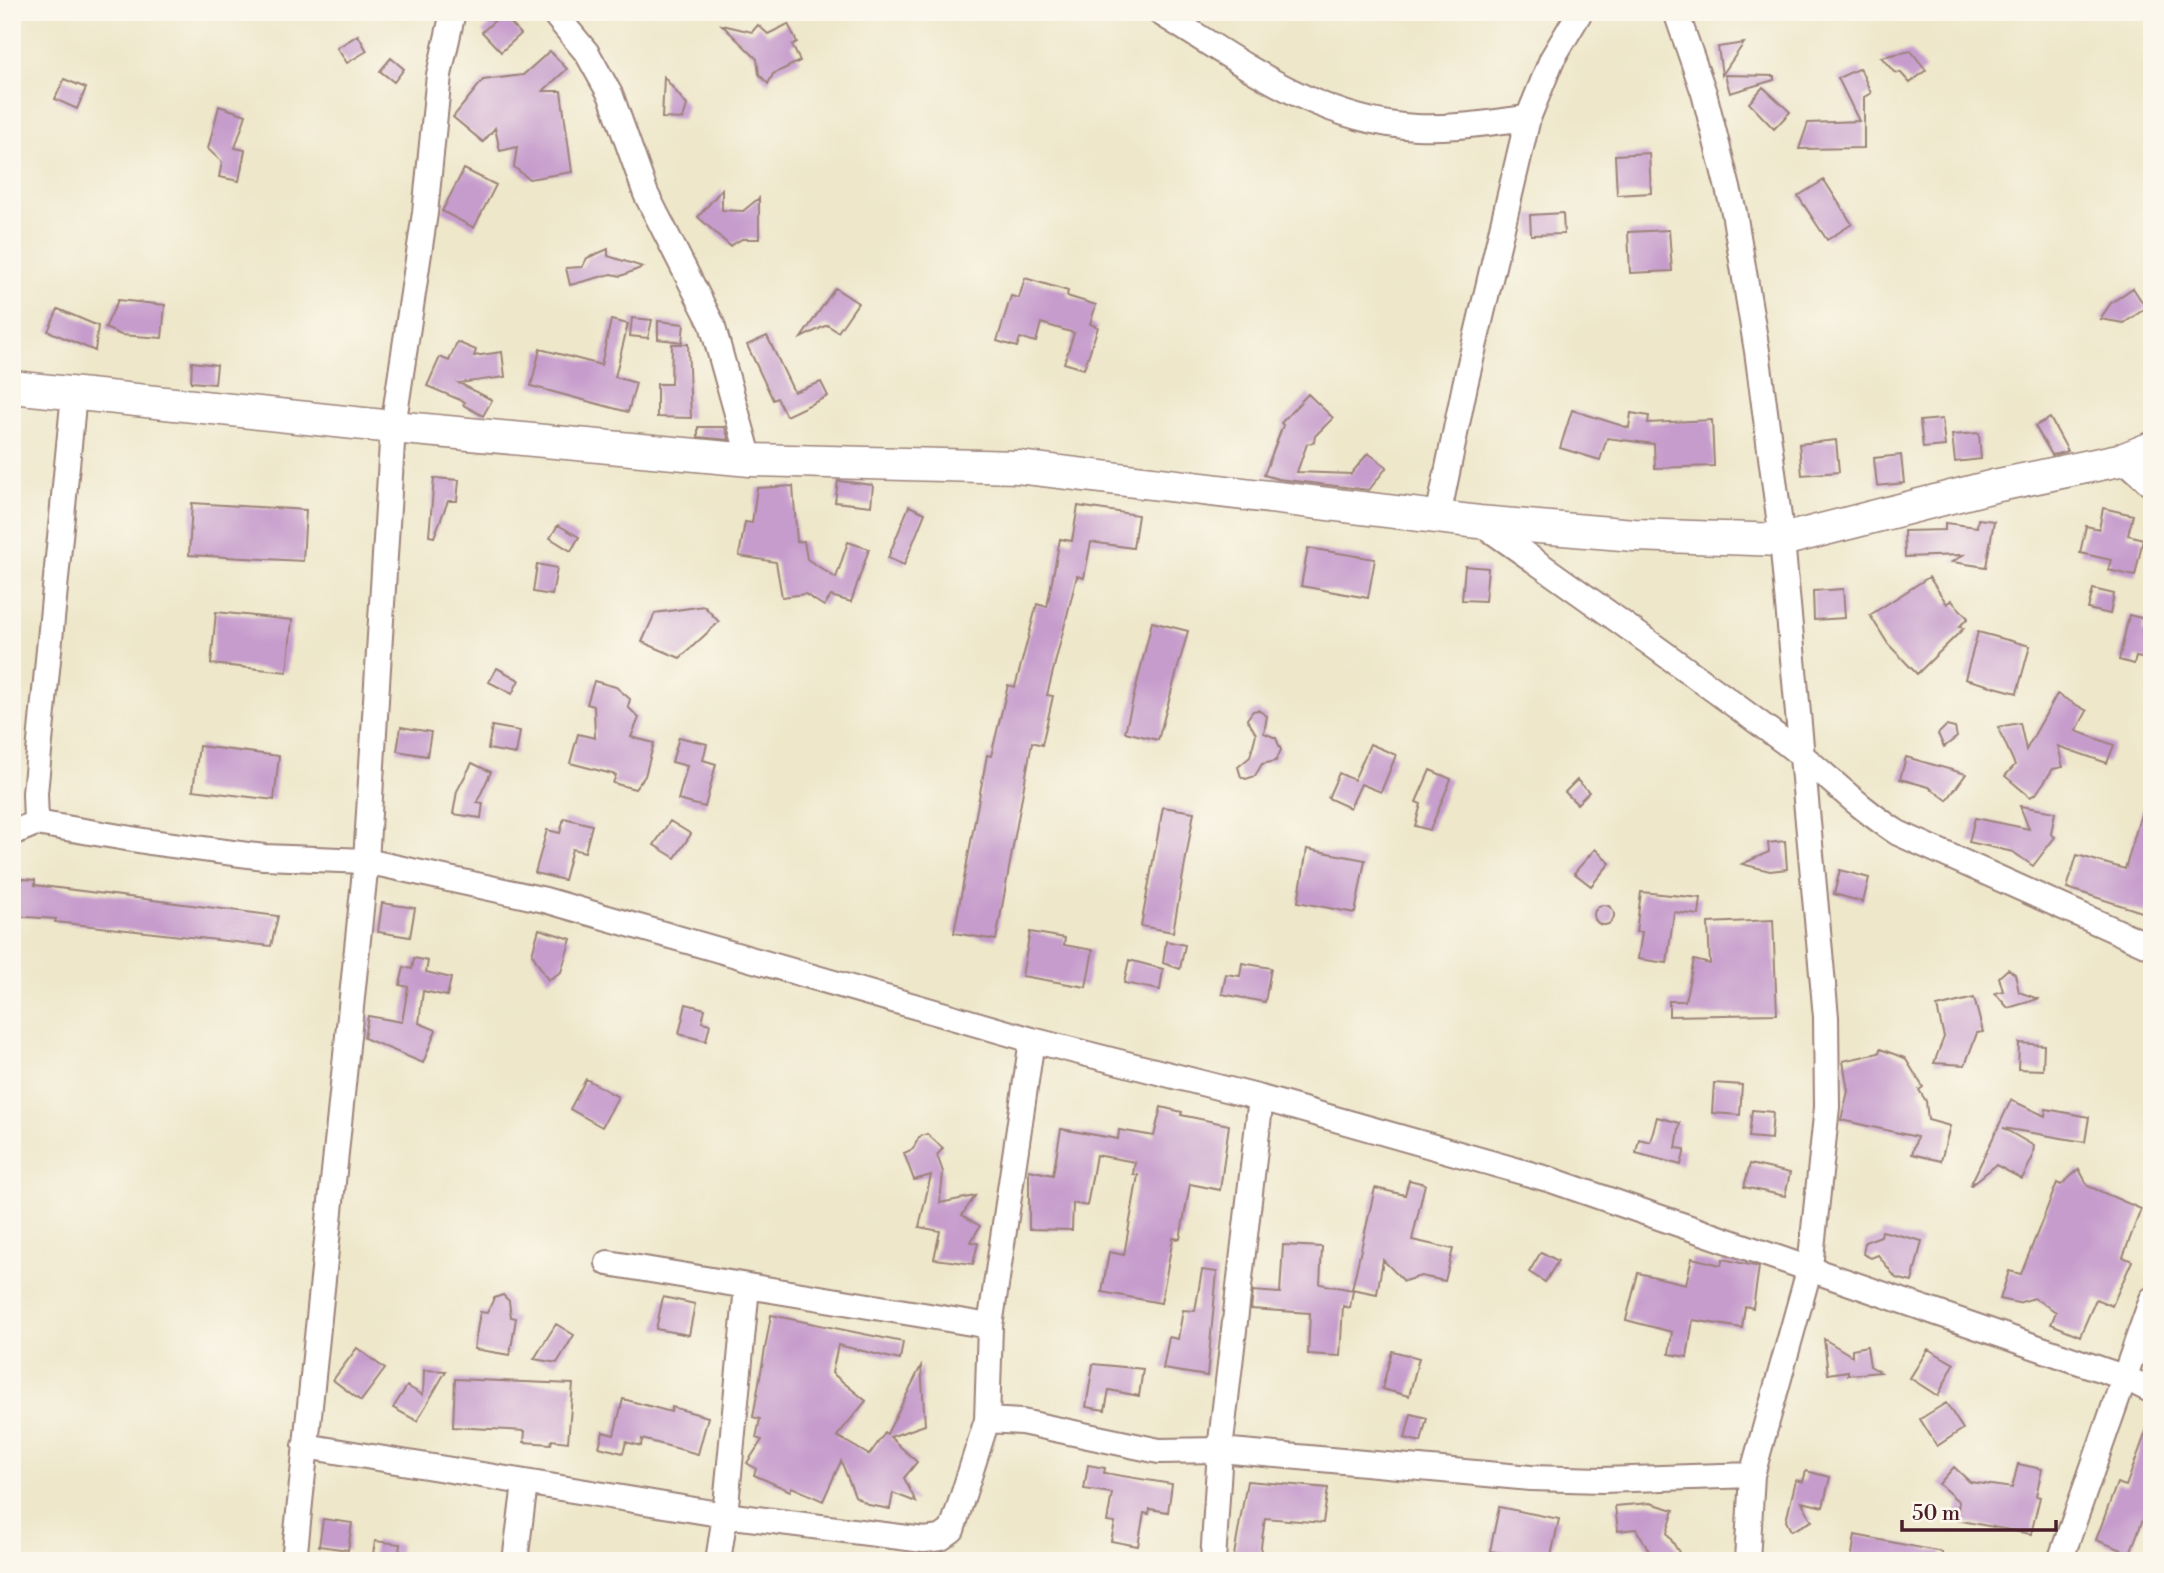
<svg xmlns="http://www.w3.org/2000/svg" width="2164" height="1573" font-family="'Libre Bodoni',serif">
	<rect width="100%" height="100%" fill="#fbf7ec"/>
	<filter id="ink" filterUnits="userSpaceOnUse"><feTurbulence type="fractalNoise" baseFrequency=".0143" numOctaves="2"/><feDisplacementMap in="SourceGraphic" scale="14" xChannelSelector="R" yChannelSelector="G"/><feConvolveMatrix kernelMatrix="1 2 1 2 8 2 1 2 1" color-interpolation-filters="sRGB"/></filter>
	<filter id="wash" filterUnits="userSpaceOnUse"><feTurbulence type="fractalNoise" baseFrequency=".00686" numOctaves="4" result="noise"/><feDisplacementMap in="SourceGraphic" scale="28" xChannelSelector="R" yChannelSelector="G"/><feGaussianBlur stdDeviation="1.57" result="paint"/><feColorMatrix in="noise" values="0 0 0 0 0 0 0 0 0 0 0 0 0 0 0 0 0 1.4 0 .05"/><feComposite in="paint" operator="in"/></filter>
	<g filter="url(#wash)">
		<rect width="100%" height="100%" fill="#eee7ca"/>
		<g id="blocks">
			<path fill="#c69ccc" d="M502,14L521,34L501,52L482,32Z
				M788,24L797,42L792,45L800,61L773,74L768,84L759,74L757,59L722,25L752,32L758,25L768,34Z
				M358,35L367,51L347,63L337,48Z
				M1744,43L1722,75L1718,47Z
				M550,51L567,69L543,91H561L572,172L529,179L514,167L517,147L500,151L495,128L483,142L453,117L483,80L523,75Z
				M1911,51L1926,70L1910,83L1901,73L1894,72L1881,57Z
				M391,58L404,69L394,82L380,71Z
				M1860,68L1871,93L1864,97V148L1799,149L1808,123L1859,121L1838,78Z
				M1725,75L1774,76V80L1730,93Z
				M664,77L687,105L683,119L662,118Z
				M64,79L86,88L77,109L55,99Z
				M1763,87L1790,112L1774,129L1749,103Z
				M219,106L246,115L235,148L245,150L239,181L219,177L222,162L208,149Z
				M1649,153L1651,193L1617,195L1615,155Z
				M464,169L496,185L474,228L442,211Z
				M1824,180L1852,224L1827,240L1798,196Z
				M722,189V210L743,211L759,198V239H742L730,246L698,217Z
				M1563,213L1564,234L1531,235L1530,215Z
				M1669,230L1672,271L1630,273L1628,232Z
				M608,249V256L643,267L621,276L611,274L570,285L566,268L582,267L587,258Z
				M1025,278L1068,291L1067,296L1096,305L1090,324L1098,327L1084,369L1064,363L1074,333L1041,323L1036,342L1020,338L1017,347L997,341L1011,296L1019,298Z
				M835,288L858,303L838,332L827,325L801,338Z
				M2133,288L2146,308L2124,323L2100,319L2111,303Z
				M118,300L165,305L162,338L121,335L105,328Z
				M58,309L98,326L95,351L48,331Z
				M632,318L652,320L648,338L630,336Z
				M611,320L628,324L615,377L636,383L628,412L531,386L540,349L601,365Z
				M658,321L684,324L682,342L658,339Z
				M767,336L794,392L821,382L828,396L786,416L777,398L773,400L747,345Z
				M457,342L476,350L474,356L502,352L505,377L459,383L492,400L483,416L463,405L465,402L427,386L440,357L449,361Z
				M672,344H688L691,418L657,417V384H671Z
				M192,362L217,365L215,384L191,382Z
				M1308,394L1333,418L1315,436L1314,442L1307,444L1297,472L1351,474L1368,453L1387,467L1369,490L1278,479L1264,475L1283,425L1281,423Z
				M1572,410L1629,428L1631,413L1649,416L1648,423L1712,420L1714,466L1655,468L1654,444L1607,438L1600,460L1560,448Z
				M2050,418L2068,451L2065,452L2052,455L2035,426Z
				M1942,419L1945,446L1923,448L1920,421Z
				M698,427H725L729,440L698,437Z
				M1979,433L1981,459L1955,462L1952,435Z
				M1836,440L1839,472L1802,475L1799,444Z
				M1901,455L1904,483L1877,486L1874,458Z
				M434,478L459,480L457,501H448L434,537L429,536Z
				M838,481L873,485L871,506L835,502Z
				M793,486L797,542L804,541L807,559L836,578L848,542L869,549L851,602L831,596L824,606L805,594L782,597L776,562L739,556L745,522L752,523L757,488Z
				M192,503L306,510L303,561L189,555Z
				M909,506L925,513L904,565L888,558Z
				M1078,506L1138,515L1133,548L1091,542L1084,578L1077,576L1047,695L1053,696L1042,745L1032,742L996,940L954,933L987,755L991,756L1008,685L1015,687L1037,604L1047,607L1060,539L1072,541Z
				M2103,508L2133,515L2128,535L2143,539L2135,576L2108,570L2111,560L2080,553L2086,526L2099,529Z
				M1978,519L1994,521L1986,567L1952,562L1963,555L1905,557L1904,531L1945,530V523L1977,527Z
				M558,525L579,537L571,551L550,538Z
				M1308,548L1375,559L1368,598L1301,586Z
				M537,564L557,568L552,595L533,592Z
				M1465,566L1488,568L1485,601L1462,600Z
				M1929,577L1947,604L1951,600L1968,618L1959,627L1964,628L1917,674L1888,644L1870,615Z
				M1843,589L1845,618L1814,620L1813,591Z
				M2093,589L2114,594L2110,614L2088,609Z
				M704,606L719,622L680,658L642,642L655,613Z
				M216,612L292,620L287,672L211,664Z
				M2129,615L2145,619L2142,632L2152,634V660L2136,657L2134,664L2119,660Z
				M1152,622L1188,631L1158,740L1125,732Z
				M1978,632L2030,646L2017,693L1965,679Z
				M497,668L519,680L512,694L489,682Z
				M594,681L616,687L630,699L628,707L639,718L631,737L654,743L645,776L635,789L613,783L616,775L570,763L578,734L595,738L594,706L587,704Z
				M2057,694L2087,711L2076,731L2114,745L2107,763L2058,746L2063,767L2053,769L2036,794L2030,797L2005,776L2015,765L1998,727L2020,723L2026,750Z
				M1258,710L1267,716L1264,733L1276,738L1281,750L1276,761L1262,764L1255,776L1246,779L1241,777L1238,767L1250,757L1256,734L1247,719L1253,711Z
				M492,726L520,731L516,754L488,749Z
				M1946,726L1955,728L1957,737L1944,747L1938,734Z
				M401,727L431,732L427,756L397,751Z
				M679,737L707,744L703,760L716,764L705,807L678,800L687,766L672,762Z
				M1370,744L1396,755L1381,792L1361,784L1350,808L1328,798L1339,773L1354,780Z
				M199,746L279,756L274,800L193,790Z
				M1906,757L1966,774L1947,800L1929,787L1900,779Z
				M472,763L491,772L477,802L483,803L481,818L453,814L457,791Z
				M1430,770L1451,779L1430,830L1415,826L1421,804L1416,802Z
				M1577,780L1589,792L1577,804L1565,792Z
				M2147,794L2152,795V872L2147,889L2152,891L2145,913L2067,888L2077,855L2125,869Z
				M2020,806L2055,812L2051,834L2055,837L2033,866L2013,852L1969,842L1975,818L2029,829Z
				M1163,807L1194,812L1173,932L1141,926Z
				M564,818L592,825L585,852L572,849L564,880L535,873L547,830L560,833Z
				M670,821L691,834L675,858L654,845Z
				M1785,841L1787,869L1770,871L1742,864L1769,852L1768,843Z
				M1307,849L1365,860L1355,913L1298,902Z
				M1595,849L1610,863L1591,886L1574,873Z
				M1840,870L1869,878L1863,902L1834,894Z
				M12,878L35,880V885L278,916L271,946L55,922L56,919L12,916Z
				M1641,892L1701,898L1699,915L1674,912L1667,963L1638,959L1642,932H1636Z
				M382,903L415,908L410,937L378,932Z
				M1594 915a10 10 0 1 1 20 0a10 10 0 1 1-20 0Z
				M1773,920L1777,1014L1669,1016V1001H1685L1694,960L1710,964L1708,923Z
				M539,929L571,939L561,972L548,980L532,954Z
				M1030,932L1065,938L1064,945L1093,950L1086,987L1022,976Z
				M1166,941L1185,945L1180,969L1163,963Z
				M414,958L428,961L426,972L451,978L447,996L423,991L419,1023L436,1030L423,1063L364,1038L368,1016L402,1022L408,987L400,985L404,967L412,969Z
				M1129,960L1163,969L1160,990L1124,983Z
				M1242,963L1271,968L1265,1002L1222,994L1226,974L1240,976Z
				M2008,969L2015,974L2019,992L2038,999L2008,1008L1995,993L2003,991L1999,977Z
				M1974,998L1983,1032L1977,1033L1965,1065L1934,1063L1944,1037L1937,1007Z
				M686,1004L705,1009L702,1022L710,1024L706,1041L679,1034Z
				M2019,1043L2044,1045L2043,1070L2018,1069Z
				M1880,1049L1905,1058L1923,1087L1919,1090L1926,1101L1928,1120L1950,1126L1941,1161L1912,1154L1917,1137L1841,1120L1848,1091L1843,1061L1879,1053Z
				M586,1079L618,1097L602,1127L570,1109Z
				M1714,1083L1742,1085L1740,1115L1712,1113Z
				M2011,1100L2045,1116L2046,1109L2089,1117L2085,1142L2003,1128L2034,1146L2032,1159L2022,1179L1996,1165L1970,1186Z
				M1161,1107L1182,1112L1181,1115L1229,1125L1220,1190L1190,1184L1180,1239L1173,1238L1161,1303L1102,1292L1109,1252L1124,1255L1138,1175L1133,1174L1135,1162L1096,1155L1087,1206L1073,1203L1072,1230L1029,1229V1170L1053,1175L1061,1129L1118,1139L1119,1130L1154,1136Z
				M1752,1110L1773,1112L1771,1139L1749,1137Z
				M1657,1117L1680,1123L1676,1148L1685,1149L1681,1165L1636,1153L1639,1139L1650,1142Z
				M927,1134L943,1148L937,1155L943,1172L940,1203L975,1196L962,1215L980,1226L971,1242L978,1243L973,1264L934,1259L940,1231L919,1227L931,1175L914,1180L904,1153L913,1149L919,1137Z
				M1750,1164L1790,1173L1785,1196L1744,1187Z
				M2079,1169L2088,1186L2141,1209L2123,1257L2132,1261L2112,1306L2096,1299L2080,1336L2051,1324L2056,1312L2034,1298L2018,1303L2000,1299L2009,1271L2021,1274L2057,1183L2061,1185Z
				M1409,1180L1425,1184L1412,1240L1453,1249L1445,1281L1421,1276L1404,1281L1383,1260L1377,1294L1352,1289L1375,1188L1405,1195Z
				M1882,1231L1922,1241L1912,1282L1896,1278L1878,1255L1871,1258L1863,1254L1865,1242L1881,1236Z
				M1283,1245L1322,1247L1320,1284L1353,1290L1350,1308L1343,1306L1340,1356L1308,1354L1310,1313L1251,1309L1253,1291L1280,1293Z
				M1541,1252L1558,1261L1545,1282L1529,1272Z
				M1692,1258L1721,1265L1723,1259L1759,1267L1753,1308L1745,1306L1742,1328L1693,1320L1687,1357L1669,1354L1672,1332L1626,1320L1638,1273L1686,1284Z
				M1202,1270L1217,1272L1207,1376L1163,1369L1169,1337L1178,1339L1183,1310L1195,1311Z
				M503,1295L509,1301L511,1317L516,1318L510,1355L474,1349L480,1312L487,1313L494,1298Z
				M663,1297L695,1304L689,1335L656,1329Z
				M771,1315L903,1342L900,1360L838,1345L832,1373L866,1401L837,1436L869,1455L885,1433L887,1434L921,1366L925,1425L890,1437L917,1462L904,1478L916,1502L893,1493L890,1509L869,1505L855,1496L841,1461L823,1501L792,1487L790,1491L754,1475L756,1469L747,1463L762,1440L756,1438L760,1419L753,1417Z
				M556,1324L574,1335L557,1363L534,1359Z
				M1824,1339L1852,1356V1349L1867,1346L1870,1366L1880,1372L1848,1375V1371L1828,1374Z
				M357,1348L385,1369L361,1401L333,1380Z
				M1928,1349L1954,1364L1938,1396L1910,1378Z
				M1392,1351L1419,1358L1409,1396L1382,1389Z
				M1093,1364L1143,1369L1139,1396L1109,1390L1105,1410L1086,1407Z
				M424,1370L446,1371L417,1421L393,1408L407,1386L423,1395Z
				M455,1379L573,1384L568,1442L552,1440L551,1444L524,1442L525,1431L453,1427Z
				M623,1399L671,1412L672,1407L708,1417L698,1454L642,1439L641,1446L626,1442L623,1453L599,1447L603,1432L614,1435Z
				M1946,1403L1963,1429L1937,1446L1920,1419Z
				M1411,1414L1427,1418L1421,1442L1405,1438Z
				M2150,1421L2152,1496L2130,1553L2096,1540L2117,1483L2126,1486Z
				M2018,1464L2042,1469L2036,1496L2040,1497L2031,1534L1956,1520L1959,1502L1939,1484L1954,1467L1970,1482L2012,1488Z
				M1088,1465L1105,1468L1104,1473L1172,1484L1168,1512L1150,1509L1149,1514L1144,1513L1138,1546L1111,1541L1115,1523L1107,1522L1112,1493L1084,1489Z
				M1806,1471L1830,1477L1823,1507L1802,1502L1812,1521L1791,1531L1786,1521L1796,1480L1803,1482Z
				M1247,1481L1328,1488L1323,1523L1265,1518L1259,1561H1233Z
				M1650,1503L1674,1510L1667,1533L1680,1554L1668,1561H1655L1636,1529L1618,1531L1615,1506Z
				M1499,1507L1559,1519L1550,1561L1490,1551Z
				M323,1519L352,1523L348,1550L319,1546Z
				M1855,1535L1942,1552V1561H1851Z
				M375,1541L400,1544L398,1561H372Z"/>
		</g>
	</g>
	<g filter="url(#ink)">
		<use href="#blocks" fill-opacity="0" stroke="#9c837a" stroke-width="2"/>
		<g fill="none" stroke-linecap="round" stroke-linejoin="round">
			<defs>
				<path id="minor" d="M553,12L587,53L611,96L646,194L712,324L750,460
					M1159,12C1239,61 1319,122 1416,127C1453,129 1491,122 1528,118
					M1676,12L1704,93L1734,212L1757,351L1782,540L1826,1017L1827,1107L1810,1267L1752,1475L1747,1561
					M2124,459L2152,485
					M1438,517L1465,385L1528,118L1552,59L1580,12
					M1479,522C1583,594 1685,668 1786,743C1824,772 1857,807 1898,833L2152,947
					M36,823L35,793L74,394
					M12,833L36,823L150,842L264,857L366,861L545,900L1032,1040L1261,1098L1551,1180L2126,1378L2152,1391
					M608,1263L990,1326
					M987,1420L1022,1422L1159,1451L1220,1450L1531,1478L1602,1480L1752,1475
					M305,1446L725,1515L924,1540L941,1538L952,1530L987,1420L990,1326L1032,1040
					M294,1561L366,861L393,427L425,213L439,75L453,12
					M515,1561L525,1484
					M718,1561L725,1515L747,1287
					M1213,1561L1220,1450L1261,1098
					M2060,1561L2152,1299"/>
				<path id="major" d="M12,387L393,427L750,460L1018,467L1479,522L1634,535L1782,540L1994,486L2124,459L2152,448"/>
			</defs>
			<use href="#minor" stroke="#9c837a" stroke-width="28"/>
			<use href="#major" stroke="#9c837a" stroke-width="35"/>
			<use href="#minor" stroke="#fff" stroke-width="24"/>
			<use href="#major" stroke="#fff" stroke-width="32"/>
		</g>
	</g>
	<rect width="2164" height="1573" fill="none" stroke="#fbf7ec" stroke-width="42"/>
	<path d="M1902 1520v10h154v-10" fill="none" stroke="#4a1f2b" stroke-width="3.5"/>
	<text x="1912" y="1520" font-size="21" fill="#4a1f2b" stroke="#fbf7ec" stroke-width="5" paint-order="stroke">50 m</text>
</svg>
